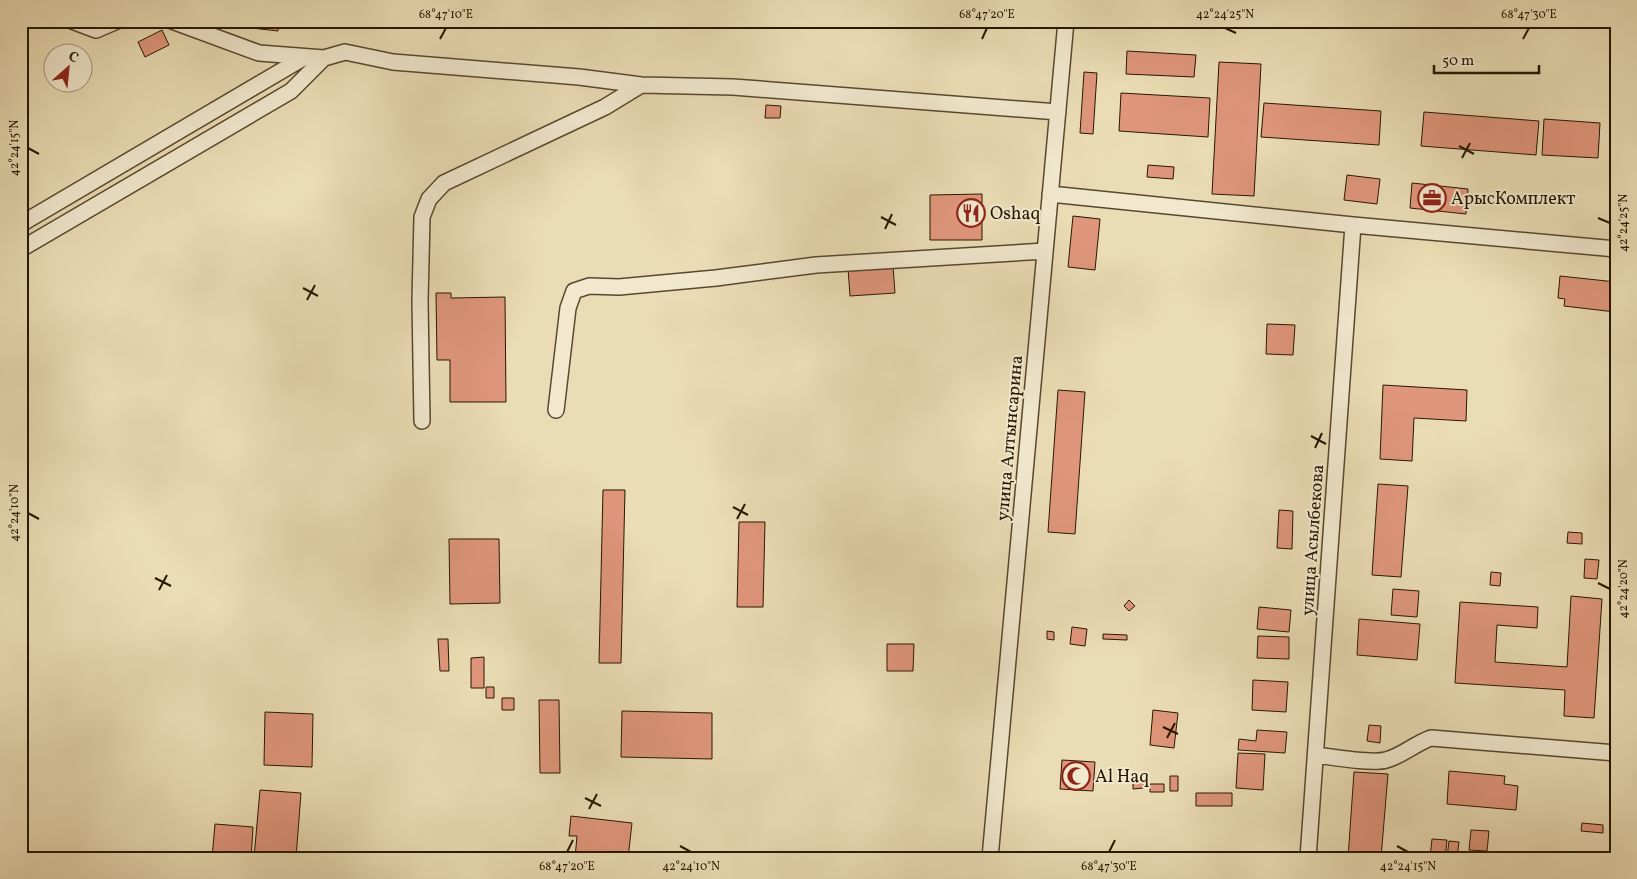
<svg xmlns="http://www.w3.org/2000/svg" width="1637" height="879" font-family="Vollkorn,serif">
	<rect width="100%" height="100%" fill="#eadcb4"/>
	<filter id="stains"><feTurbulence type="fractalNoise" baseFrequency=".004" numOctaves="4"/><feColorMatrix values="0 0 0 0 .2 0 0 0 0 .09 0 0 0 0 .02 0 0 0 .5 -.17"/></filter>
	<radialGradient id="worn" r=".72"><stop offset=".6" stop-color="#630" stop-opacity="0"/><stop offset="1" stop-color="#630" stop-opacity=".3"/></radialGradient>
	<path fill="#df967b" stroke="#271701" d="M190,21H279L278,31Z
		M162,30L169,45L145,57L138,42Z
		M1127,51L1196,55L1194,77L1126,74Z
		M1219,62L1261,64L1254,196L1212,194Z
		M1084,72L1097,73L1093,134L1080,133Z
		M1121,93L1210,98L1208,137L1119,131Z
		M1264,103L1381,111L1379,145L1261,137Z
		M766,105L781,106L780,118H765Z
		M1424,112L1539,121L1536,155L1421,146Z
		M1544,119L1600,123L1598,158L1542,155Z
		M1148,165L1174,167L1173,179L1147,177Z
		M1347,175L1380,179L1377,204L1344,200Z
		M1412,183L1468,189L1466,214L1410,208Z
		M982,194V240H930V195Z
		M1073,216L1100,219L1095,270L1068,267Z
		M893,266L895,293L850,296L848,268Z
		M1560,276L1616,282V330H1613L1615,312L1564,306L1565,299L1558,298Z
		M436,293H451V298L505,297L506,402H450V360H437Z
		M1267,324L1295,325L1293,355L1266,354Z
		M1383,385L1467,390L1466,421L1414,418L1412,461L1380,459Z
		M1058,390L1085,392L1075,534L1048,532Z
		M1378,484L1408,486L1401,577L1372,575Z
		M603,490H625L621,663H599Z
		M1279,510L1293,511L1292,549L1277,548Z
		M739,522H765L763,607H737Z
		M1568,532L1582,533V544L1567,543Z
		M449,539H499L500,603L450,604Z
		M1585,559L1599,560L1597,579L1584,578Z
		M1491,572L1501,573L1500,586L1490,585Z
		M1393,589L1419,591L1417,617L1391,615Z
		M1571,596L1602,599L1594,718L1564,716L1565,690L1455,683L1460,602L1538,607L1537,628L1497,625L1495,662L1567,667Z
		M1129,600L1135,606L1129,611L1124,606Z
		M1259,607L1291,610L1289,632L1257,629Z
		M1359,619L1420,624L1417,660L1357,655Z
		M1072,627L1087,629L1085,646L1070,644Z
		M1047,631L1054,632V640L1047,639Z
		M1103,634L1127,635V640L1103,639Z
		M1258,636L1289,637V659L1257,658Z
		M438,639H448L449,671H440Z
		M887,644H914L913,671H887Z
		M484,657V688H471V658Z
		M1253,680L1288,682L1286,712L1252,710Z
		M486,687H494V698H486Z
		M502,698H514V710H502Z
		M539,700H559L560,773H540Z
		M1153,710L1178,713L1174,748L1150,745Z
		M622,711L712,713V759L621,757Z
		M265,712L313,714L312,767L264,765Z
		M1369,725L1381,726L1380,743L1367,741Z
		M1257,730L1287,732L1285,753L1238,750L1239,739L1256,741Z
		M1238,753L1265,754L1263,790L1236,788Z
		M1062,760L1095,762L1093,791L1060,789Z
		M1449,771L1505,776L1504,784L1518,786L1516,810L1447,804Z
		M1354,772L1388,774L1381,858H1348Z
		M1170,776H1178V791H1170Z
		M1144,781V788L1133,789V782Z
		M1150,784H1164V792H1150Z
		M260,790L301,793L296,858H254Z
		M1196,793H1232V806H1196Z
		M571,816L632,823L628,858H575L577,836H569Z
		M1582,823L1603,825V833L1581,831Z
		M215,824L253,827L251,858H212Z
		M1471,830L1489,831L1487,851L1469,850Z
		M1432,839L1447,840L1445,858L1430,857Z
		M1449,841L1459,842L1457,858L1447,857Z
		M1196,853L1224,856V858H1196Z
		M1544,854L1574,858H1543Z"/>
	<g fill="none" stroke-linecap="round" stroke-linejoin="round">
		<defs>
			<path id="minor" d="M72,21L96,30L117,21
				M172,21L259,53L324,58L345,52L393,62L579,77L641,85L733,87L1058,112
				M1050,194L1353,225L1616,249
				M21,224L305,57
				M21,249L291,91L324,58
				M556,410L568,308L574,291L589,286L619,287L716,278L816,265L1045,251
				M422,421L420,301L422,217L429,199L444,183L605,107L641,85
				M1316,755C1332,757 1372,764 1386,760C1402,756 1414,744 1431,738L1616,753
				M990,858L1066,21
				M1308,858L1353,225"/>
		</defs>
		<use href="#minor" stroke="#58482e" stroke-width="18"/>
		<use href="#minor" stroke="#f1e8ce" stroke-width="15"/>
	</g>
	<path fill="none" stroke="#271701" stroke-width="2" d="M1225,28L1236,33M440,39L446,28M982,39L987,28M1523,39L1529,28M1459,146L1474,154M28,148L39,154M1462,158L1470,143M881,217L896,225M1598,218L1610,223M885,229L892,214M303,288L318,296M307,300L315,285M1311,436L1326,444M1315,448L1322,433M733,507L748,515M28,513L39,519M737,519L745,504M155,578L171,586M1598,583L1610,589M159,590L167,575M1163,727L1178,734M1167,738L1175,723M585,798L601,806M589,809L597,794M680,846L691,852M1397,846L1408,852M567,852L573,840M1109,852L1115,840"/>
	<defs>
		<symbol id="office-ring" viewBox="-11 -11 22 22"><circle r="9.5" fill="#f1e8ce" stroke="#8f2418" stroke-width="1.5"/><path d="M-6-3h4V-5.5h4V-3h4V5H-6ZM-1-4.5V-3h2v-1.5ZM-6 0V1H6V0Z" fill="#8f2418"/></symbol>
		<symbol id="restaurant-ring" viewBox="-11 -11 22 22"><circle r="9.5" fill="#f1e8ce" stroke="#8f2418" stroke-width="1.5"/><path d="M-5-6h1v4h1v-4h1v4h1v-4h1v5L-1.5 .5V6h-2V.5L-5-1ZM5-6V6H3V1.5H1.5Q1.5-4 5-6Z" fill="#8f2418"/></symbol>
		<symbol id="mosque-ring" viewBox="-11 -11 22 22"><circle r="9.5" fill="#f1e8ce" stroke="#8f2418" stroke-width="1.5"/><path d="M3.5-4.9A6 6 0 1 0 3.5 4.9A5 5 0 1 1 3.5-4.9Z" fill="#8f2418"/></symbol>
	</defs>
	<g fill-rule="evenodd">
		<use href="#office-ring" x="1416" y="182" width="32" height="32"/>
		<use href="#restaurant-ring" x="955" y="197" width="32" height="32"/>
		<use href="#mosque-ring" x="1060" y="760" width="32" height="32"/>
	</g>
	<g text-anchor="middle" stroke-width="4" stroke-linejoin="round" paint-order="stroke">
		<g font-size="18" fill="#271701" stroke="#f1e8ce" text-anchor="start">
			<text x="1451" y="204">АрысКомплект</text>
			<text x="990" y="219">Oshaq</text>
			<text x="1095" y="782">Al Haq</text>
		</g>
		<g font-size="18" fill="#271701" stroke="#f1e8ce">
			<text transform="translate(1009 438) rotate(-85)" y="6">улица Алтынсарина</text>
			<text transform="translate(1312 540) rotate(-86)" y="6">улица Асылбекова</text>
		</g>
	</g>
	<rect width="1637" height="879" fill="none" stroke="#eadcb4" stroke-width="55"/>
	<g transform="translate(68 68) rotate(27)"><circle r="24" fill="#f1e8ce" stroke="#a0947c"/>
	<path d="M0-4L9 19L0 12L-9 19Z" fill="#8f2418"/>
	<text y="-8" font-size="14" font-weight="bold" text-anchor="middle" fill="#271701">С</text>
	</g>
	<path d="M1434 65v8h105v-8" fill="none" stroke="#271701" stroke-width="2.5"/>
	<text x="1442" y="65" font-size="15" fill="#271701" stroke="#f1e8ce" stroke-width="4" paint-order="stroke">50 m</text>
	<rect x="28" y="28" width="1582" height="824" fill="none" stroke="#271701" stroke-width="2"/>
	<g font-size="12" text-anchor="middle" fill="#271701">
		<text x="446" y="18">68°47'10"E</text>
		<text x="987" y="18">68°47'20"E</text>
		<text x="1225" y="18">42°24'25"N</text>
		<text x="1529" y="18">68°47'30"E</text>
		<text transform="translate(14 148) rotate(-90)" y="4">42°24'15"N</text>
		<text transform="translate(1623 223) rotate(-90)" y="4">42°24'25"N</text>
		<text transform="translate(14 513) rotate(-90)" y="4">42°24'10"N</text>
		<text transform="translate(1623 589) rotate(-90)" y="4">42°24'20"N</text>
		<text x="567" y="870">68°47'20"E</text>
		<text x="691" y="870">42°24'10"N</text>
		<text x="1109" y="870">68°47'30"E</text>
		<text x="1408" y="870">42°24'15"N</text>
	</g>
	<rect width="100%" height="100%" filter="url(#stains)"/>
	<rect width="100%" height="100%" fill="url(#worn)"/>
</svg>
